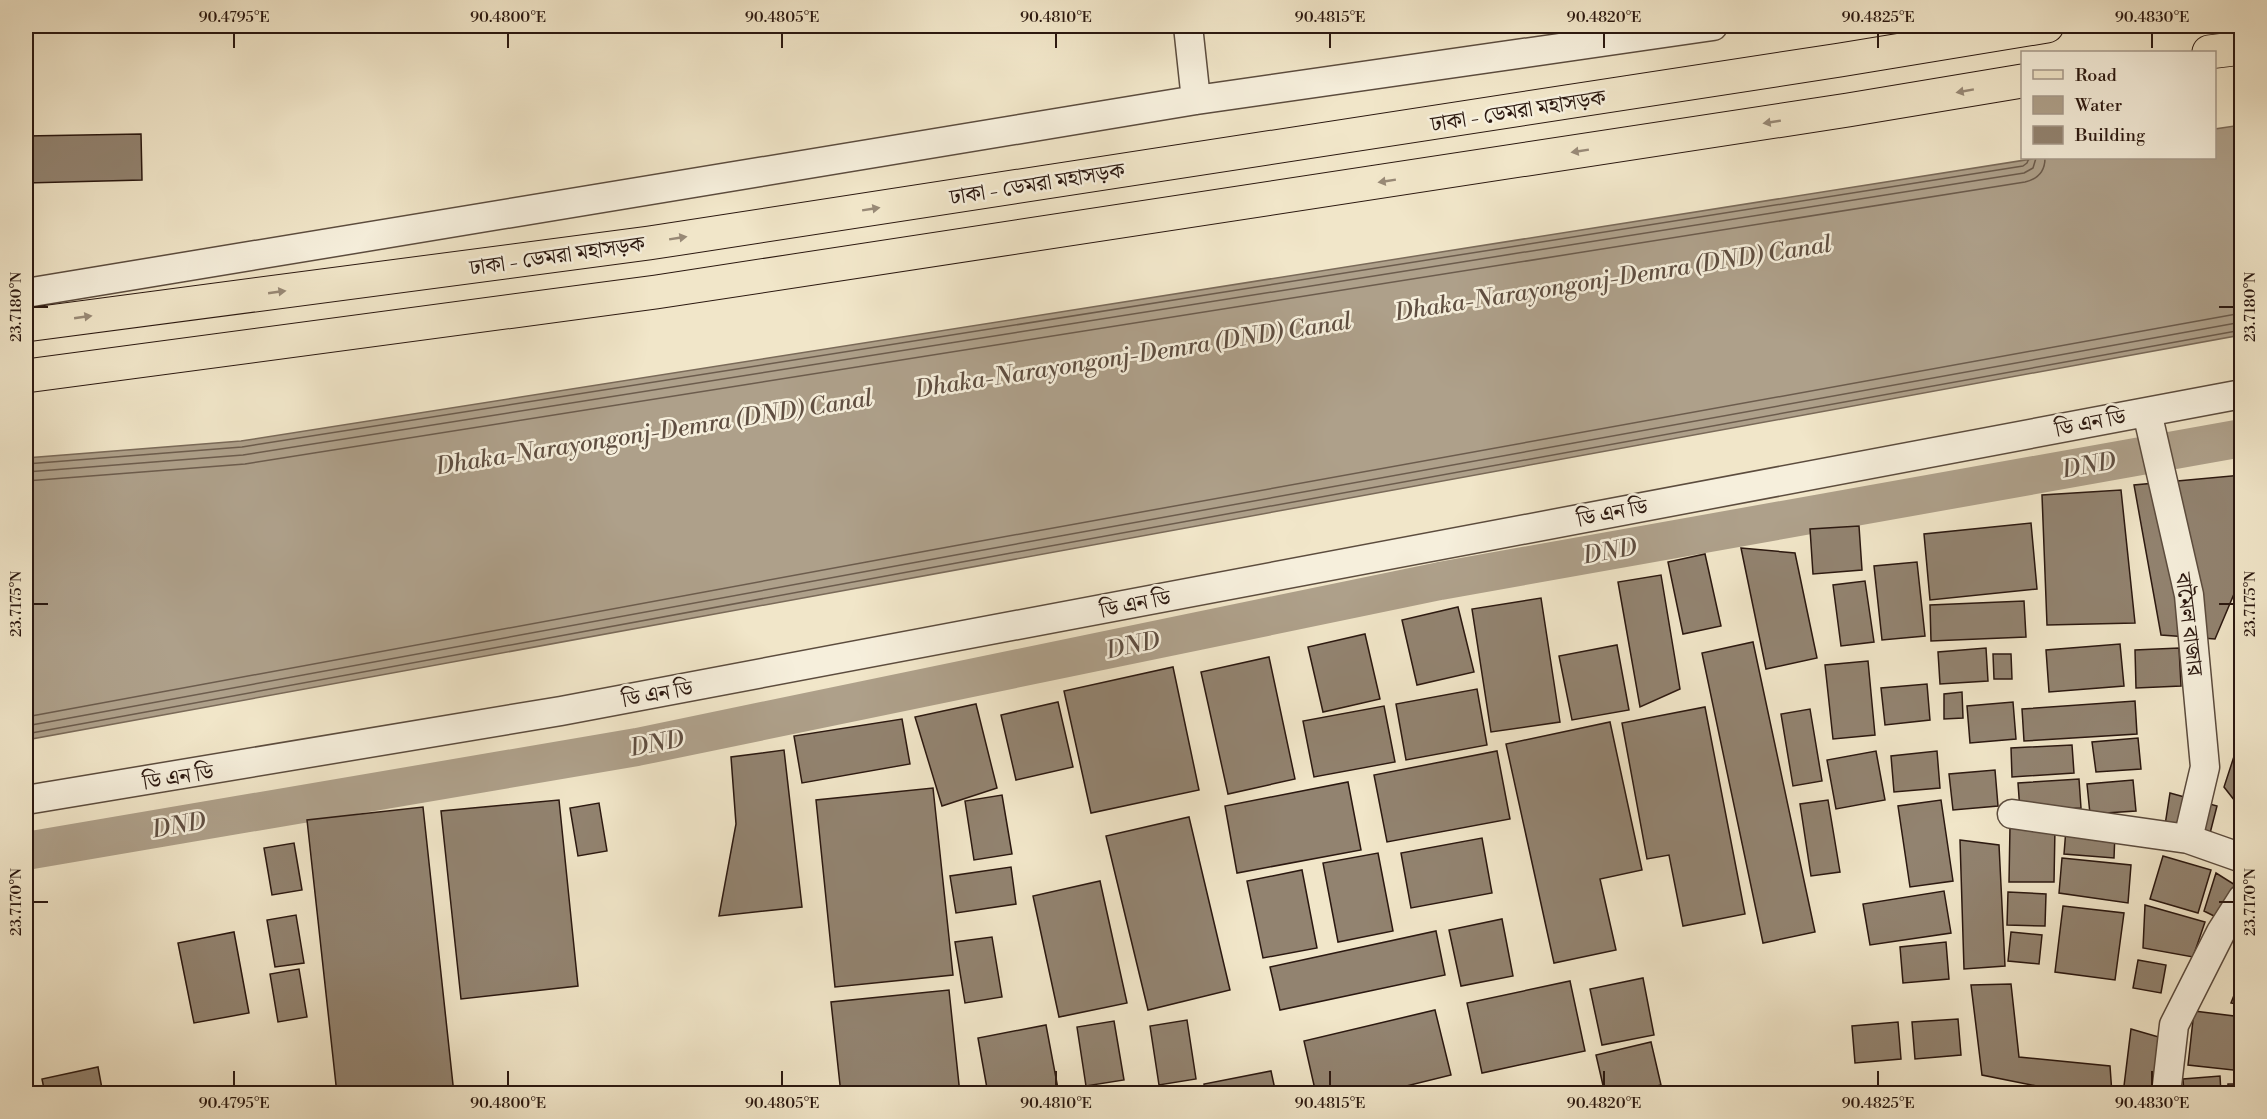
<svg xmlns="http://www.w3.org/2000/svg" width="2267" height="1119" font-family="'Libre Bodoni','Noto Serif Bengali',serif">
	<rect width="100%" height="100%" fill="#f1e6c9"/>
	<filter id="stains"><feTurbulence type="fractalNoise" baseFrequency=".00333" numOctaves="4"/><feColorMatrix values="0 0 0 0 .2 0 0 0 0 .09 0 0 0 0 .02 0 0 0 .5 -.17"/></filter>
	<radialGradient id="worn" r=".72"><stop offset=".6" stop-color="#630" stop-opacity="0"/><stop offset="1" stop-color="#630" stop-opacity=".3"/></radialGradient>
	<path fill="#aea08a" stroke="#7a6a59" stroke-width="1.5" d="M2241,125V335L26,740V458L241,441L2038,158H2214L2215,129Z"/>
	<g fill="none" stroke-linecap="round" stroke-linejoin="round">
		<path stroke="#6c5c4d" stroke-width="1.5" d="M26,464L242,447L2023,166L2027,163L2029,158
			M26,472L243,455L2024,173L2033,168L2036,158
			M26,481L245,464L2025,182C2038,179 2045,171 2045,158
			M26,717L959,545L2242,313
			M26,726L961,554L2242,322
			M26,734L962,562L2242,330"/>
		<path stroke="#aea08a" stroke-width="38" d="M26,851L637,747L1440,581L2242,438"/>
	</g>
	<path fill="#928370" stroke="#2b1810" stroke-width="1.5" d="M141,134L142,180L26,183V136Z
		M2242,475V575L2215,639L2161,635L2134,485Z
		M2121,490L2135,623L2047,625L2042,495Z
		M2031,523L2037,589L1930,600L1924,534Z
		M1859,526L1862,570L1813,574L1810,529Z
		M1741,548L1795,553L1817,658L1766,669Z
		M1705,554L1721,626L1683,634L1668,562Z
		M1917,562L1925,636L1882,640L1874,566Z
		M1661,575L1680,689L1640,707L1618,582Z
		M1865,581L1874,642L1841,646L1833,585Z
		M1541,598L1560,722L1491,732L1472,609Z
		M2024,601L2026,637L1931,641L1930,605Z
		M1458,607L1474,672L1417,685L1402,620Z
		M1365,634L1380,699L1323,712L1308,647Z
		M1753,642L1815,932L1763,943L1702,653Z
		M2120,644L2124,686L2049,692L2046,650Z
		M1617,645L1629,710L1572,720L1559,656Z
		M1986,648L1988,681L1940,684L1938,652Z
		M2179,648L2181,686L2136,688L2135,650Z
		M1993,654H2011L2012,679H1994Z
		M1269,657L1295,779L1228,794L1201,672Z
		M1868,661L1875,735L1833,739L1825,665Z
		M1173,667L1199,790L1091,813L1064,691Z
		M1927,684L1930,720L1885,725L1881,688Z
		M1477,689L1487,745L1406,760L1396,704Z
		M1962,692L1963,718L1944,719V694Z
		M2135,701L2137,734L2024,741L2022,709Z
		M1058,702L1073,767L1016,780L1001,715Z
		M2013,702L2016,739L1970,743L1967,706Z
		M976,704L997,788L942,806L915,717Z
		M1384,706L1395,762L1314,777L1303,721Z
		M1705,707L1745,914L1683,926L1669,855L1647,859L1622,723Z
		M1810,709L1822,781L1793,786L1781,714Z
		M902,719L910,764L802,783L794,736Z
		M1610,722L1642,870L1600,879L1616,950L1554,963L1506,744Z
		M2242,732V810L2224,787Z
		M2138,738L2141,769L2096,772L2092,742Z
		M2072,745L2074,773L2012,777L2011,748Z
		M784,750L802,907L719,916L736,824L731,757Z
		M1497,751L1510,819L1387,842L1374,775Z
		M1876,751L1885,800L1836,809L1827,760Z
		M1937,751L1940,788L1894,792L1891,756Z
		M1995,770L1998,806L1953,810L1949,774Z
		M2079,779L2081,808L2020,811L2018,783Z
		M2133,780L2136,811L2090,814L2087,784Z
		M1348,782L1361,850L1237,873L1225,806Z
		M933,788L953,975L835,987L816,800Z
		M2170,793L2217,806L2205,853L2163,838Z
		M1002,795L1012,854L974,860L965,801Z
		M559,800L578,986L461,999L441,811Z
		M1828,800L1840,872L1811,876L1800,804Z
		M1941,800L1953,881L1910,887L1898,806Z
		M599,803L607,851L578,856L570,808Z
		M423,807L454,1094H337L307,820Z
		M1189,817L1230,990L1148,1010L1106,836Z
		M2010,826L2055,827L2054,882H2009Z
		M2066,829L2115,833L2114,858L2064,854Z
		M1482,838L1492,893L1411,908L1401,853Z
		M1960,840L1999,845L2005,966L1964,969Z
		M294,843L302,890L272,895L264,848Z
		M1378,853L1393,931L1338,942L1323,863Z
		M2163,856L2211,870L2198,913L2150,899Z
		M2062,858L2131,865L2128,903L2059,893Z
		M1011,867L1016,904L956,913L950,876Z
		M1302,870L1317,948L1263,958L1247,881Z
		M2216,873L2240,888L2222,920L2204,911Z
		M1100,881L1127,1003L1059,1017L1033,896Z
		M1944,891L1951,933L1870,945L1863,904Z
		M2008,892L2046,894L2045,926L2007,925Z
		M2145,905L2205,922L2193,957L2143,948Z
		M2063,906L2124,913L2115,980L2055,972Z
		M296,915L304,963L275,967L267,920Z
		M1502,919L1513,976L1461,986L1449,930Z
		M1436,931L1445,975L1280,1010L1270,967Z
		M234,932L249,1013L194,1023L178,943Z
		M2011,932L2042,935L2039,964L2008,961Z
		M992,937L1002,997L965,1003L955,942Z
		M1946,942L1949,979L1903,983L1900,947Z
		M2138,960L2166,965L2161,993L2133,988Z
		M299,969L307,1017L278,1022L270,974Z
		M2242,975V1005L2231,1003Z
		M1643,978L1654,1035L1602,1045L1590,989Z
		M1570,981L1585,1051L1482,1073L1467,1003Z
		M2011,984L2019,1057L2110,1066L2112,1094H2076L1982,1075L1971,985Z
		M949,990L960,1094H841L831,1002Z
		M1435,1010L1451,1075L1374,1094H1316L1304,1041Z
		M2194,1011L2242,1017V1071L2188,1065Z
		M1958,1019L1961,1055L1915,1059L1912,1022Z
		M1187,1020L1196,1079L1159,1085L1150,1026Z
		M1114,1021L1124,1080L1086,1086L1077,1027Z
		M1898,1022L1901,1059L1855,1063L1852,1026Z
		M1046,1025L1059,1094H988L978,1038Z
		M2131,1029L2169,1040L2162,1094H2123Z
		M1651,1042L1661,1085L1624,1094H1605L1596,1055Z
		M98,1067L103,1094H45L42,1079Z
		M1271,1071L1276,1094H1205L1204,1084Z
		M2220,1076L2221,1094H2184L2183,1079Z
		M2228,1084H2242V1094H2227Z
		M1473,1088L1475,1094H1451Z
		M1992,1090L2025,1094H1992Z"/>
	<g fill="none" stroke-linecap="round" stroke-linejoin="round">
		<defs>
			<path id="minor" d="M1188,26L1196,100
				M26,293L1196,100L1713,26
				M2147,412L2189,595L2205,767L2188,839
				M26,800L561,711L2242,394
				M2012,814L2188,839L2242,858
				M2166,1094L2174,1025L2221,932L2242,899"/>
			<path id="primary" d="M2209,52L2242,48
				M26,325L649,243L1840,60L2047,26
				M26,376L656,292L1848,110L2022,81"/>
		</defs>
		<use href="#minor" stroke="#5c4c3e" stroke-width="31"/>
		<use href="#primary" stroke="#2b1810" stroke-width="35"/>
		<use href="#minor" stroke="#f6efdc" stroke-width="28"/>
		<use href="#primary" stroke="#f1e6c9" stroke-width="33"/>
	</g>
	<defs><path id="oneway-solid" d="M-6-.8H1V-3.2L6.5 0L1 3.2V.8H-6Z" transform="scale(1.5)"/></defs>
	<g fill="#988976">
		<use href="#oneway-solid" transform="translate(1965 91) rotate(170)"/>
		<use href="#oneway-solid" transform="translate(1772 122) rotate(171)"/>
		<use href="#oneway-solid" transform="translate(1580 151) rotate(171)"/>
		<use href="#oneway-solid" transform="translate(1387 181) rotate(171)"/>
		<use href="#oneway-solid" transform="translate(871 209) rotate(-9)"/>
		<use href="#oneway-solid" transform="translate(678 238) rotate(-9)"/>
		<use href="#oneway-solid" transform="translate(277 292) rotate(-8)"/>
		<use href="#oneway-solid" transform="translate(83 317) rotate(-8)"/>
	</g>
	<path fill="none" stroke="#2b1810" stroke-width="2" d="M234,33V48M508,33V48M782,33V48M1056,33V48M1330,33V48M1604,33V48M1878,33V48M2152,33V48M33,307H48M2219,307H2234M33,604H48M2219,604H2234M33,902H48M2219,902H2234M234,1071V1086M508,1071V1086M782,1071V1086M1056,1071V1086M1330,1071V1086M1604,1071V1086M1878,1071V1086M2152,1071V1086"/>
	<g text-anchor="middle" stroke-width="5" stroke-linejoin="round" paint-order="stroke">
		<g font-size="22" fill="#2b1810" stroke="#f6efdc">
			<text transform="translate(1518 110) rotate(-9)" y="8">ঢাকা - ডেমরা মহাসড়ক</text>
			<text transform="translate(1037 183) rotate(-9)" y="8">ঢাকা - ডেমরা মহাসড়ক</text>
			<text transform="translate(557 255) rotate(-8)" y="8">ঢাকা - ডেমরা মহাসড়ক</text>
			<text transform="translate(2090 422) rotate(-11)" y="8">ডি এন ডি</text>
			<text transform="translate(1612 512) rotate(-11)" y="8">ডি এন ডি</text>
			<text transform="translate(1135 603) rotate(-11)" y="8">ডি এন ডি</text>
			<text transform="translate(2190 624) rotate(83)" y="8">বামৈল বাজার</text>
			<text transform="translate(657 693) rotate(-10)" y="8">ডি এন ডি</text>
			<text transform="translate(178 776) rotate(-9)" y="8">ডি এন ডি</text>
		</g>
		<g font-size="24" font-style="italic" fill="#5f4e41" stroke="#f6efdc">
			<text transform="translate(1613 278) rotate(-9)" y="8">Dhaka-Narayongonj-Demra (DND) Canal</text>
			<text transform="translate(1133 355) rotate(-9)" y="8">Dhaka-Narayongonj-Demra (DND) Canal</text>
			<text transform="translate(654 432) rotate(-9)" y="8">Dhaka-Narayongonj-Demra (DND) Canal</text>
			<text transform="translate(2089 465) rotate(-10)" y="8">DND</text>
			<text transform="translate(1610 551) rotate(-10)" y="8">DND</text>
			<text transform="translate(1133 645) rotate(-12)" y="8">DND</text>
			<text transform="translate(657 743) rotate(-11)" y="8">DND</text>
			<text transform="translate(179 825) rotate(-10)" y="8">DND</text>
		</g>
	</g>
	<rect width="2267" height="1119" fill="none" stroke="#f1e6c9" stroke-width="66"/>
	<rect x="2021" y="51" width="195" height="108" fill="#f6efdc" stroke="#a5998a" stroke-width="1.5"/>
	<rect x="2033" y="70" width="30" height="9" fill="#f1e6c9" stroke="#a5998a" stroke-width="1.5"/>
	<text x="2075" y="81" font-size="18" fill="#2b1810">Road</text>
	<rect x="2033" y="96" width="30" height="18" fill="#aea08a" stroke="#a5998a" stroke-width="1.5"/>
	<text x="2075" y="111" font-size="18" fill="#2b1810">Water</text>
	<rect x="2033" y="126" width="30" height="18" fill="#928370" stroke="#a5998a" stroke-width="1.5"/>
	<text x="2075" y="141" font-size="18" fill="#2b1810">Building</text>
	<rect x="33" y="33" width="2201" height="1053" fill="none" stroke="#2b1810" stroke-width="2"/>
	<g font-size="15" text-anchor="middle" fill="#2b1810">
		<text x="234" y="22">90.4795°E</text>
		<text x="508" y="22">90.4800°E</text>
		<text x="782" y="22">90.4805°E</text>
		<text x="1056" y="22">90.4810°E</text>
		<text x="1330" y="22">90.4815°E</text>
		<text x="1604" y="22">90.4820°E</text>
		<text x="1878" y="22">90.4825°E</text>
		<text x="2152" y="22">90.4830°E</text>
		<text transform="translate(16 307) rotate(-90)" y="5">23.7180°N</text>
		<text transform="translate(2250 307) rotate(-90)" y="5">23.7180°N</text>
		<text transform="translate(16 604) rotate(-90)" y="5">23.7175°N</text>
		<text transform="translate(2250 604) rotate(-90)" y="5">23.7175°N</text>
		<text transform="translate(16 902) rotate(-90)" y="5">23.7170°N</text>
		<text transform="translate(2250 902) rotate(-90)" y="5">23.7170°N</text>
		<text x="234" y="1108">90.4795°E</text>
		<text x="508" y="1108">90.4800°E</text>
		<text x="782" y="1108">90.4805°E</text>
		<text x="1056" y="1108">90.4810°E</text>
		<text x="1330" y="1108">90.4815°E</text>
		<text x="1604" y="1108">90.4820°E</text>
		<text x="1878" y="1108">90.4825°E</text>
		<text x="2152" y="1108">90.4830°E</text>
	</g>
	<rect width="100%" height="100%" filter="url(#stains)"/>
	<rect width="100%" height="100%" fill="url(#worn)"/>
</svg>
